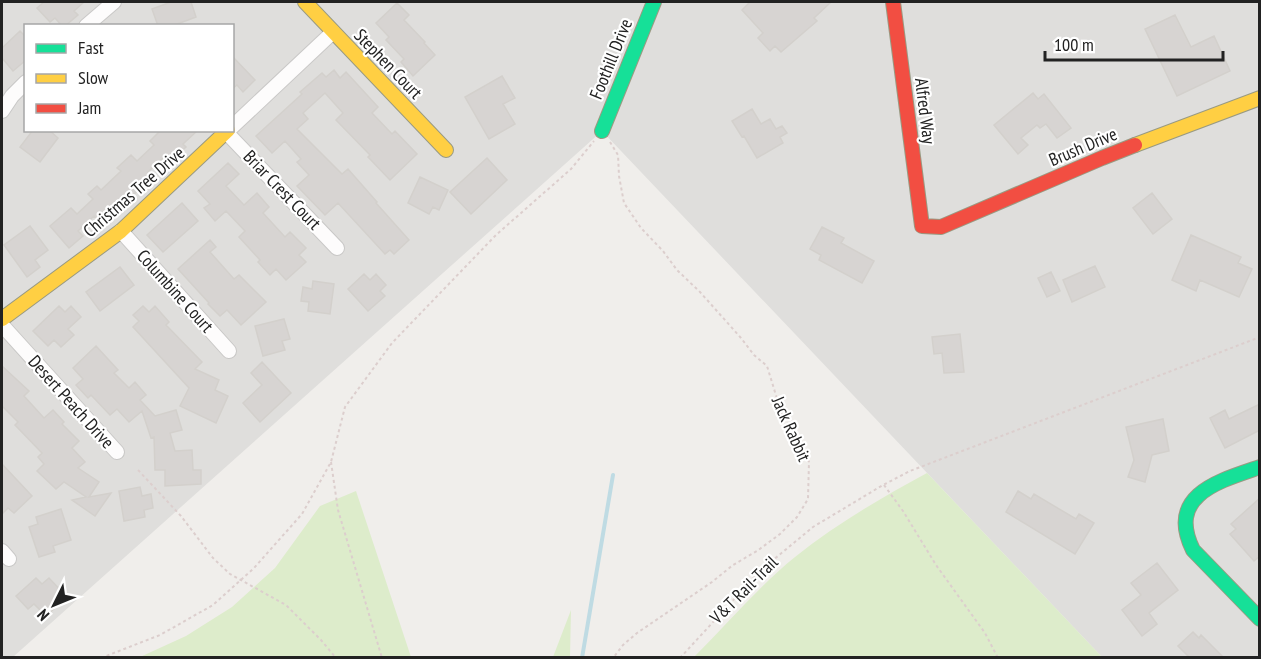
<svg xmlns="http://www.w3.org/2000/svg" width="1261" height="659" font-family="'PT Sans Narrow',sans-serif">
	<rect width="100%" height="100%" fill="#f0eeeb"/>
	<path fill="#dfdedc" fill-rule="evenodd" d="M2,2H1259V657H1102L602,131L13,657H2ZM26,26H232V130H26Z"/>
	<path fill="#ddeccb" d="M927,473L1102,657H694C727,624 758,587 795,557C836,524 881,498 927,473Z
		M356,491L411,657H140L186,636L232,607L275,568L320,506Z
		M571,610L570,657H553Z"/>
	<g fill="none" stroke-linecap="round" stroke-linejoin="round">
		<path stroke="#bfdbe3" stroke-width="4" d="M582,658L613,475"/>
	</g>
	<path fill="#d7d4d2" stroke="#d3d0cc" stroke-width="1.5" d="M44,2H84L74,11L78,15L65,26H62L55,18L50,22L37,8Z
		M171,2H191L196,17L172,26H158L152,9Z
		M750,2H831L814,18L817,21L781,52L775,46L770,51L758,38L763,33L742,10Z
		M397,3L409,15L404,20L425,42L424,43L435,55L413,76L401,62L404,59L386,40L389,37L376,23Z
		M1175,15L1191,47L1214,36L1230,71L1177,96L1145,29Z
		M20,31L26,37V60L13,71L2,58V48Z
		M232,56L255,80L243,92L237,85L232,89Z
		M334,70L340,78L346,72L378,107L372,113L392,134L395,131L417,154L390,180L368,157L370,155L336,120L343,113L325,93L303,113L308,119L297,129L342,174L348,169L377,202L376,203L409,240L394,254L390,250L385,254L338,203L325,215L297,186L309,175L297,162L301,159L285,141L272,153L256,136L302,94L300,92L322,73L326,77Z
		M502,76L515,98L503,104L515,124L489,139L465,97Z
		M1033,93L1038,99L1044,94L1071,128L1057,138L1046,124L1040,128L1037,125L1021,138L1028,145L1018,154L994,125Z
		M752,109L761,124L770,119L776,129L782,126L787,133L780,137L783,143L757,158L744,136L742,137L732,121Z
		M33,130H49L58,138L40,162L20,147Z
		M161,130H198L183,144L186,147L170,162L164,157L148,172L152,177L102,225L94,216L78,231L83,236L69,248L50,226L71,208L77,214L93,199L88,194L97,186L101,190L121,171L117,168L131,155L137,161L154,145L150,141Z
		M487,158L507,180L471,214L450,192Z
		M228,163L239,174L226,186L244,205L257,193L269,207L263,213L285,237L290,232L306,248L299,255L306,262L286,280L276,269L270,275L258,262L260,260L239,237L245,231L226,211L215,221L204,208L210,204L198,191Z
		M420,177L448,190L439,210L433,207L429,214L408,203Z
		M1152,193L1172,219L1153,234L1133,208Z
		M182,203L198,221L163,252L147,235Z
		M30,226L48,250L35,260L40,267L27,277L4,245Z
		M822,227L844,238L841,243L874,261L862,283L819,260L821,255L810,249Z
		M1191,235L1241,257L1238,263L1252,269L1239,297L1200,280L1196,291L1172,280Z
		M210,240L216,247L210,252L234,279L239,275L266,302L241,325L227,310L220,316L208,304L209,303L178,269Z
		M1095,266L1105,287L1072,302L1063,280Z
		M120,267L134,285L100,311L86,292Z
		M1051,272L1060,291L1047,297L1038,278Z
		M364,274L370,280L376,274L386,285L380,291L385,296L368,311L348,289Z
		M313,281L334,284L330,314L308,311L309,302L301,301L303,287L312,289Z
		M59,306L65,312L71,306L81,317L68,329L74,335L61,347L54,340L48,346L33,331Z
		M143,306L149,312L155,306L169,322L166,325L202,362L195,369L219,380L215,390L228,396L216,423L180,406L189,388L133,327L139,321L133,315Z
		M284,319L290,339L282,341L285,350L263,356L255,326Z
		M960,334L964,372L944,373L942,353L934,354L932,337Z
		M96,346L118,370L114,373L129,388L135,382L146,395L140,400L155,416L176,410L182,430L170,433L175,451L192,450L193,470H201V484L165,486V470H155L154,437L151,438L142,411L129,422L117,409L110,415L91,395L88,398L76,385L83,379L73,368Z
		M262,362L291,393L260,422L243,403L262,385L251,373Z
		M2,366L29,391L24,396L44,418L53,410L64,422L62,424L79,441L72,448L85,462L78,468L99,482L89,497L111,493L95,516L72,500L86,497L64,482L56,489L37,471L44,464L38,457L42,453L15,425L18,422L2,406Z
		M1260,404V430L1225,448L1210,418L1225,410L1229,419Z
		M1163,419L1169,451L1152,455L1145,482L1128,477L1134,460L1126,427Z
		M2,464L32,496L14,513L8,508L2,514Z
		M140,487L142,496L151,494L153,508L144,510L145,517L124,521L119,491Z
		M1018,491L1031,499L1034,494L1076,519L1079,514L1094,523L1075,554L1006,512Z
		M1260,498V556L1254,561L1230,534L1236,529L1231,524Z
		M61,509L71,540L53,546L55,552L39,557L29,527L38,524L36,517Z
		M1157,563L1178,590L1149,613L1157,624L1142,636L1122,610L1141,595L1131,583Z
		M36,578L42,584L49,578L67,597L46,616L34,604L28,609L16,596Z
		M1193,632L1199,638L1201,635L1223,657H1189L1178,646Z"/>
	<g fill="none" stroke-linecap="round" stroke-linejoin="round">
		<defs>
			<path id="street" d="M86,26L114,2
				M2,111L12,96L26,82
				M232,127L333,32
				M226,132L337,248
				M121,231L229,351
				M2,325L117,452
				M2,551L9,559"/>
			<path id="fast" d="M602,131L654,2
				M1260,467C1219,481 1166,495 1193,550L1260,619"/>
			<path id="slow" d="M305,2L446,150
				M1135,145L1260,98
				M2,319L121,231L228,130"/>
			<path id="jam" d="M893,2L922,226L941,227L1102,158L1135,145"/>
		</defs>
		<use href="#street" stroke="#c9c8c7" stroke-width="16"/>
		<use href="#fast" stroke="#999a82" stroke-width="16"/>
		<use href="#slow" stroke="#999a82" stroke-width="16"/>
		<use href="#jam" stroke="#999a82" stroke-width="16"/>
		<path stroke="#dccecd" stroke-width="2" stroke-dasharray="3 3" stroke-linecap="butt" d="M610,142L618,155L619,176L624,203L641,228L663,251L677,270L700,292L741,338L754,355L767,366L782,415L798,439L809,462L808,499L797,517L780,534L757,551L733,565L712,582L637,633L623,645L613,658
			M331,462L338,510L382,658
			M138,470L181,516L213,558L230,574L286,605L321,640L336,658
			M884,485L903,511L936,565L985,633L998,658
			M101,658L160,635L213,605L254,568L302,514L331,462L345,407L392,343L496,235L571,169L594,141
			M680,658L761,570L813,527L883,485L910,471L1260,337"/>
		<use href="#street" stroke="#fdfcfc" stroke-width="14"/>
		<use href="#fast" stroke="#16e098" stroke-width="14"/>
		<use href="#slow" stroke="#ffcf43" stroke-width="14"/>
		<use href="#jam" stroke="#f24e42" stroke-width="14"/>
	</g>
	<g text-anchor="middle" stroke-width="4.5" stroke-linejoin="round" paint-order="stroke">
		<g font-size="18" fill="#222" stroke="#fff">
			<text transform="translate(611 59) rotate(-68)" y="6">Foothill Drive</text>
			<text transform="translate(388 64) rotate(46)" y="6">Stephen Court</text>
			<text transform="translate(925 111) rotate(83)" y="6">Alfred Way</text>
			<text transform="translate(1083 147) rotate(-23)" y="6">Brush Drive</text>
			<text transform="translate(282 190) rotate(46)" y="6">Briar Crest Court</text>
			<text transform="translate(134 192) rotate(-41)" y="6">Christmas Tree Drive</text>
			<text transform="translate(175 291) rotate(48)" y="6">Columbine Court</text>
			<text transform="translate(71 402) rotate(48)" y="6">Desert Peach Drive</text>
			<text transform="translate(791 429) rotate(66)" y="6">Jack Rabbit</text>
			<text transform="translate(744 590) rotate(-45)" y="6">V&amp;T Rail-Trail</text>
		</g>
	</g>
	<rect width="1261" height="659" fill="none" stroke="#222222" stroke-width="6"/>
	<rect x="24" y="24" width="210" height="108" fill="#ffffff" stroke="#a7a7a7" stroke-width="1.5"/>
	<rect x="36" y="44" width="30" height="9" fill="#16e098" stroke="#a7a7a7" stroke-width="1.5"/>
	<text x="78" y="54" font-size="18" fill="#222222">Fast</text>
	<rect x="36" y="74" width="30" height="9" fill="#ffcf43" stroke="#a7a7a7" stroke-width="1.5"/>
	<text x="78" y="84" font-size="18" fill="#222222">Slow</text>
	<rect x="36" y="104" width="30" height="9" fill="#f24e42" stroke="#a7a7a7" stroke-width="1.5"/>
	<text x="78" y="114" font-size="18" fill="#222222">Jam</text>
	<g transform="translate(54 605) rotate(227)" stroke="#ffffff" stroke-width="4.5" paint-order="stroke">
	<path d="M0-4.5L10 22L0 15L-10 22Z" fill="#222222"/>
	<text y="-9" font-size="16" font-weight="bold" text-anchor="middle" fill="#222222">N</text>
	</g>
	<path d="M1045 51v9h178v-9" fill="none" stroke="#222222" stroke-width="3"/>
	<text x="1054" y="51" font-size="18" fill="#222222" stroke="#ffffff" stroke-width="4.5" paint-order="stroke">100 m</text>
</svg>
